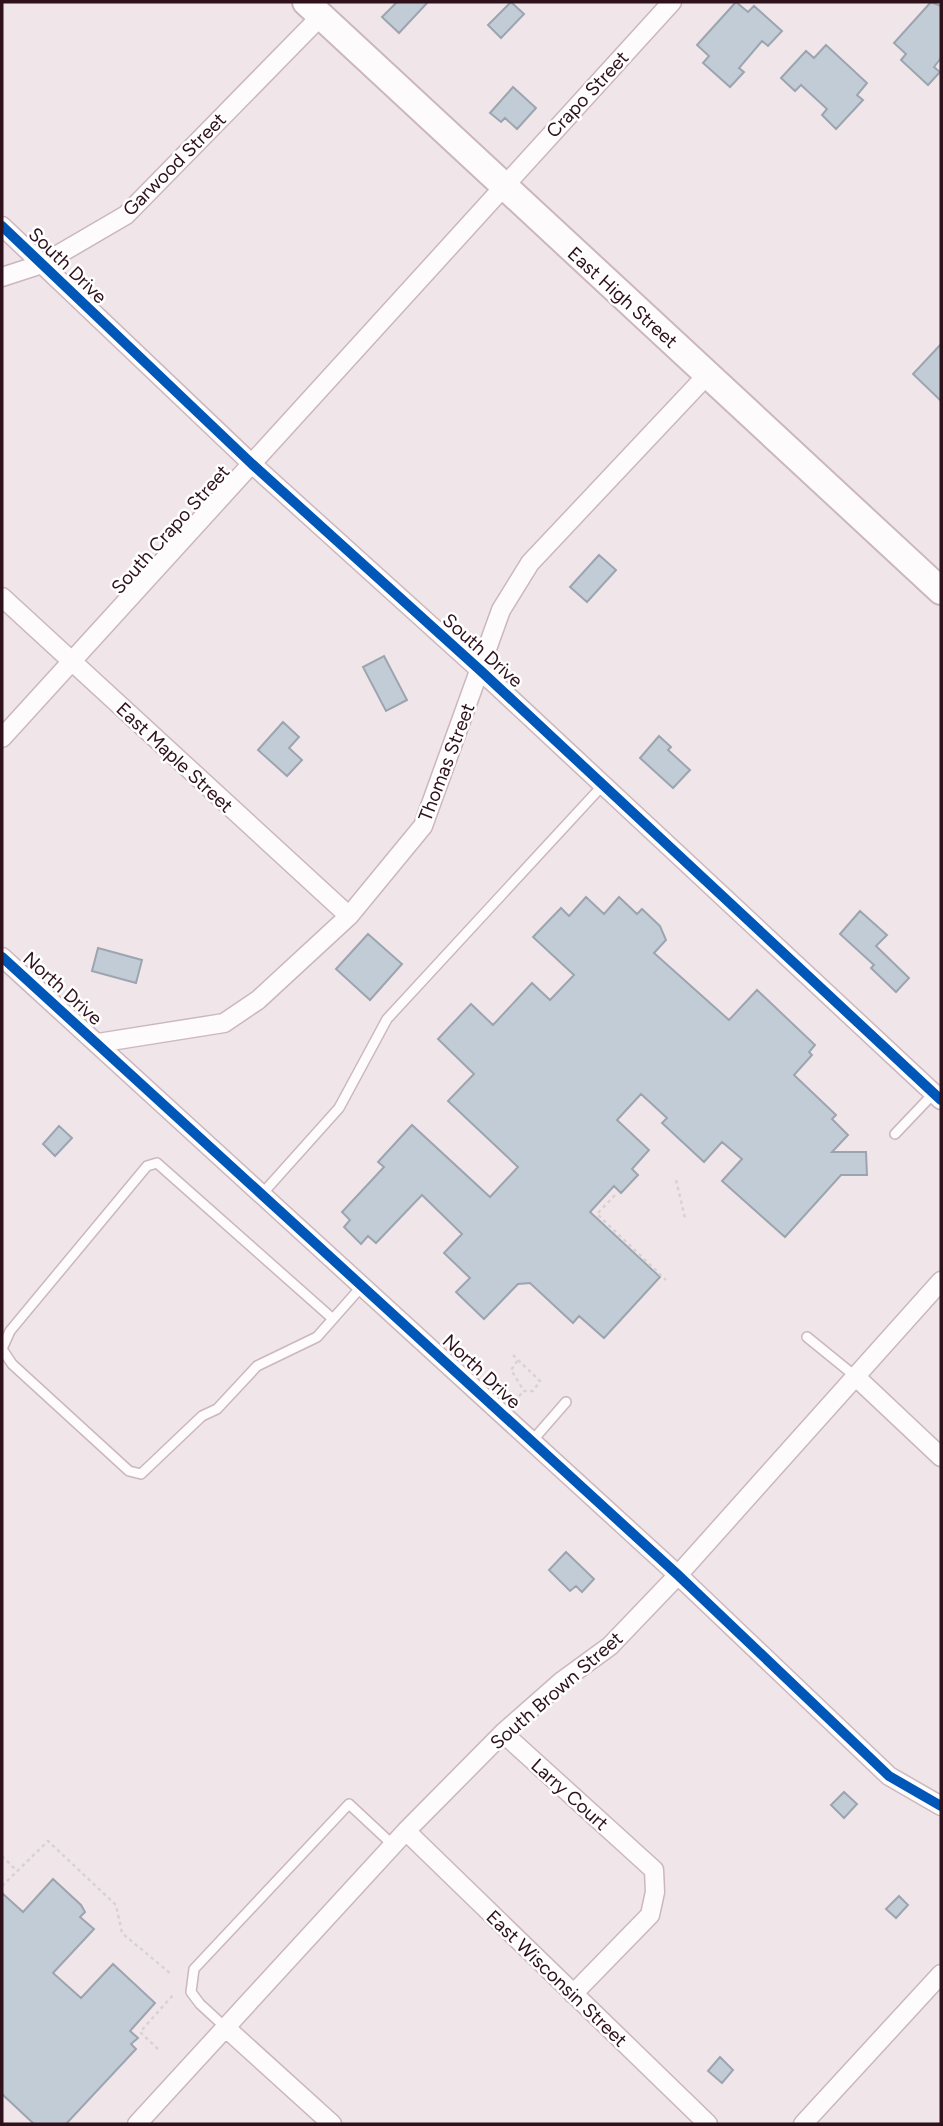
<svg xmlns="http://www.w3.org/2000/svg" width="943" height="2126" font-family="Figtree,sans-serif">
	<rect width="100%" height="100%" fill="#f0e6e9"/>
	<path fill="#c2ccd7" stroke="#9ca5af" stroke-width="2" d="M397,2H428L399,33L382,17Z
		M511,2L524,14L501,38L488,25Z
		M736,2L748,12L754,6L782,31L768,46L762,41L739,68L744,72L730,87L703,63L709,56L697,45Z
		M931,2L941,6V58L934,67L940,72L928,85L901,60L906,54L894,43Z
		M826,45L867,83L857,95L863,100L836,129L822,115L827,109L801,85L795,91L781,78L806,51L814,58Z
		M513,87L536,108L517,129L505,118L501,122L490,113Z
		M941,344V401L913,374Z
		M599,555L616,570L587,602L570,587Z
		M384,656L407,700L386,711L363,667Z
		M283,722L299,737L289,748L302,760L287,776L258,750Z
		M659,736L671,747L668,750L690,770L673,788L640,758Z
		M586,897L604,914L619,897L637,914L642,909L660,926L666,940L654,953L729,1020L757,990L815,1045L809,1052L812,1055L794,1075L836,1115L832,1119L848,1135L832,1152H866L867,1175H841L785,1237L722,1181L742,1159L722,1142L704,1162L662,1123L667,1118L641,1094L617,1120L649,1150L632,1169L638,1175L621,1193L614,1186L590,1212L660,1277L604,1338L579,1316L573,1323L530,1283L518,1284L484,1319L456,1292L470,1278L444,1253L462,1234L422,1195L376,1243L368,1236L361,1244L344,1227L350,1220L342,1212L384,1167L378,1162L412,1125L490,1197L518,1167L448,1101L474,1074L438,1039L471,1004L493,1025L532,983L550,1000L574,975L533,937L561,908L569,916Z
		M860,911L887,935L876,946L909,978L896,992L871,968L874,965L840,934Z
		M368,934L402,964L370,1000L336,969Z
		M98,948L142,960L136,983L92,971Z
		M59,1126L72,1138L55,1156L43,1144Z
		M566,1552L594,1579L582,1592L576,1586L570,1591L549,1570Z
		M844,1792L857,1804L844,1818L831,1805Z
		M53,1879L81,1905L85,1912L80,1917L94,1929L53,1973L81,1998L113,1964L155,2003L130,2031L138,2038L131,2044L136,2049L66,2124H34L2,2094V1893L23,1912Z
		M899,1896L908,1905L896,1918L886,1909Z
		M720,2057L733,2070L722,2083L708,2071Z"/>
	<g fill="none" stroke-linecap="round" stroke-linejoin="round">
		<defs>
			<path id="lane" d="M895,1134L934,1093
				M262,1194L339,1108L387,1019L603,785
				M333,1319L157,1163L147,1166L10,1331L2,1349L12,1364L129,1471L141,1474L202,1416L217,1409L257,1366L317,1337L362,1286
				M807,1337L855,1376
				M532,1441L566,1402
				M225,2027L200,2004L191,1992L194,1969L349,1804L393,1845"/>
			<path id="street" d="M2,226L252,464L481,671L941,1100
				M2,277L42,264L126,215L321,16
				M2,597L349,916
				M2,738L672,2
				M2,957L678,1575L889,1776L941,1806
				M98,1043L224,1023L258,1000L349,916L423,826L501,610L530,563L708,374
				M855,1376L941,1457
				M503,1733L654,1870L655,1892L650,1915L573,1994
				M406,1831L708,2124
				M225,2027L332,2124
				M137,2124L406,1831L503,1733L562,1681L610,1646L678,1575L941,1281
				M803,2124L941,1974"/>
			<path id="secondary" d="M306,2L941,591"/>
		</defs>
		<use href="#lane" stroke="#cbb7bd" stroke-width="12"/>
		<use href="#street" stroke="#cbb7bd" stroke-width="21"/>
		<use href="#secondary" stroke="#cbb7bd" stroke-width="30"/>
		<path stroke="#d7d3d5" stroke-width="2.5" stroke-dasharray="3.5 3.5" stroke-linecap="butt" d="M676,1180L685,1218
			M615,1195L597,1214L666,1280
			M513,1355L540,1381L533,1391H524L511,1370L518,1360
			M514,1401L524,1391
			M2,1856L17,1871
			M2,1886L48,1841L116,1905L122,1933L171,1974
			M158,2049L140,2032L173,1995"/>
		<use href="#lane" stroke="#fdfbfc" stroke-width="9"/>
		<use href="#street" stroke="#fdfbfc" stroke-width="18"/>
		<use href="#secondary" stroke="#fdfbfc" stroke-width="26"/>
		<defs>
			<path id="cycleway" d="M2,226L252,464L481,671L941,1100
				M2,957L678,1575L889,1776L941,1806"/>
		</defs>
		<use href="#cycleway" stroke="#fff" stroke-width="15"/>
		<use href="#cycleway" stroke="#0057b8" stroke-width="10"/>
	</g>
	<g text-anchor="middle" stroke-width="5" stroke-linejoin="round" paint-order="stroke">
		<g font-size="19" fill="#2f111b" stroke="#fff">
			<text transform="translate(587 94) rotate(-47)" y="7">Crapo Street</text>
			<text transform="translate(174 164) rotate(-45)" y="7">Garwood Street</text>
			<text transform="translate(68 265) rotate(44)" y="7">South Drive</text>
			<text transform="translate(623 297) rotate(42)" y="7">East High Street</text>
			<text transform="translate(170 529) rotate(-48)" y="7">South Crapo Street</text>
			<text transform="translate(483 650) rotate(42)" y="7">South Drive</text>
			<text transform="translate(175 757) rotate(43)" y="7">East Maple Street</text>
			<text transform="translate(446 762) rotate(-69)" y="7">Thomas Street</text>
			<text transform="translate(63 988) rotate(42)" y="7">North Drive</text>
			<text transform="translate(482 1371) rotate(43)" y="7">North Drive</text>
			<text transform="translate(556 1690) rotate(-41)" y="7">South Brown Street</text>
			<text transform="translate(570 1794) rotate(42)" y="7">Larry Court</text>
			<text transform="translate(557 1978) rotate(44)" y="7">East Wisconsin Street</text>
		</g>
	</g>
	<rect width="943" height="2126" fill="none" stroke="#2f111b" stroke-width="7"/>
</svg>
